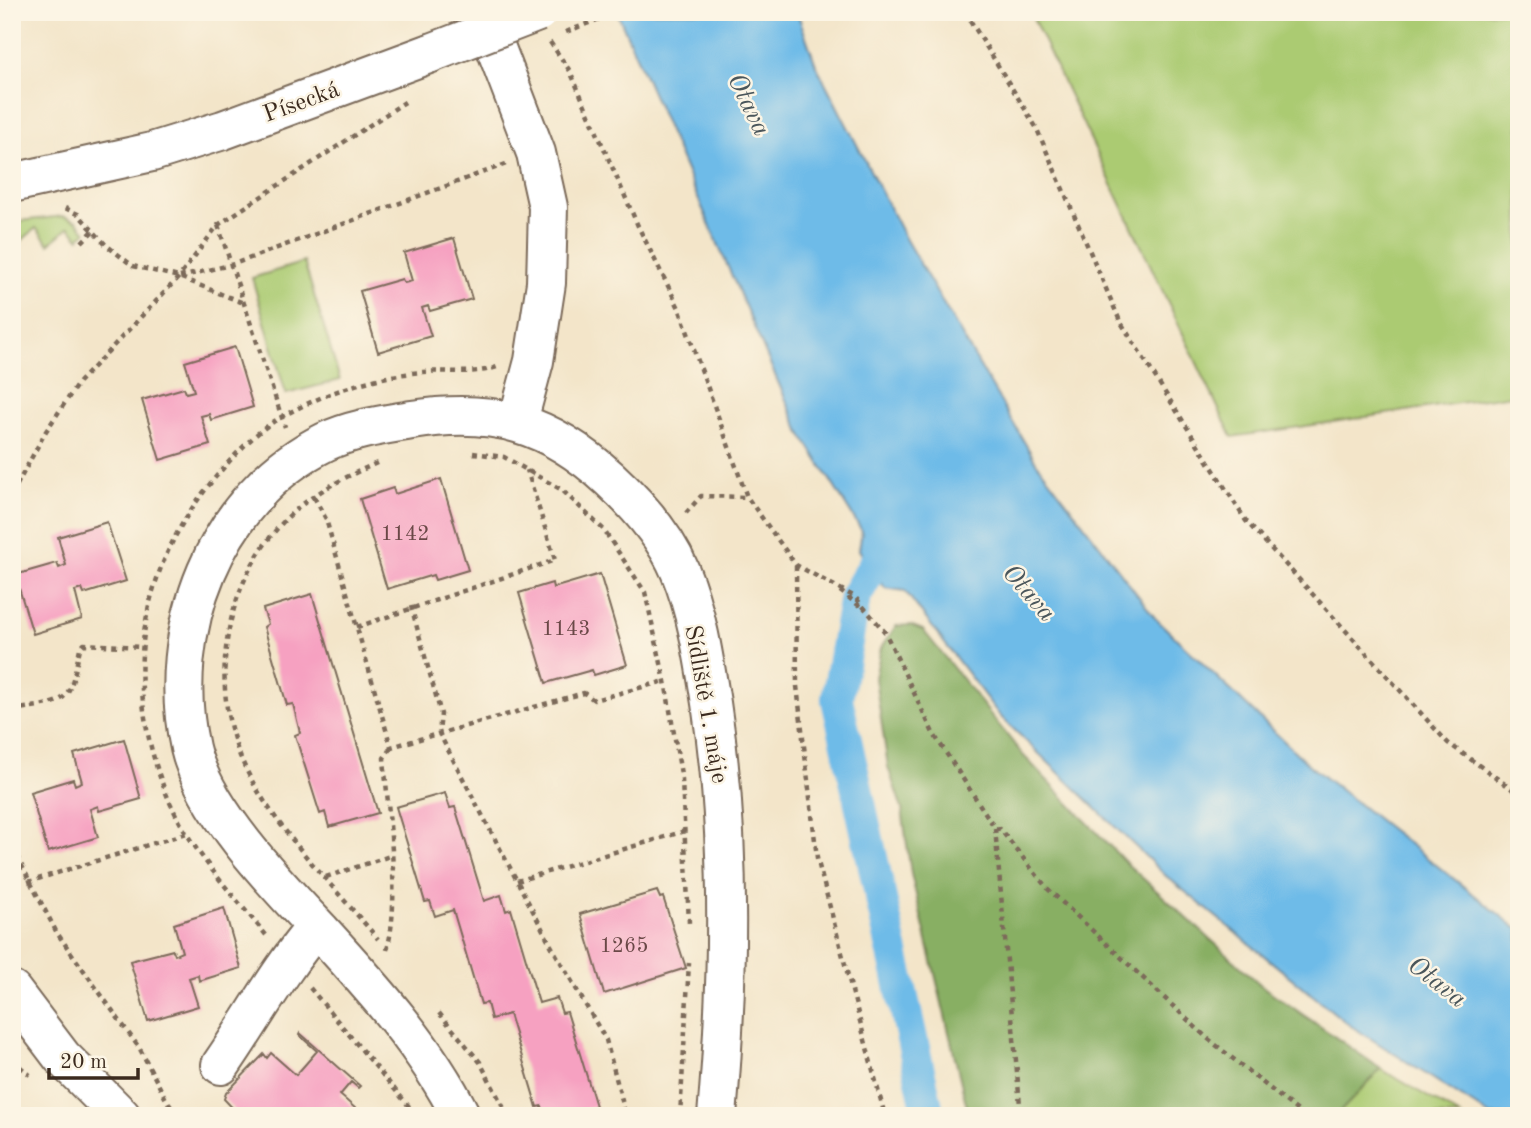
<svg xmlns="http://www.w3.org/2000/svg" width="1531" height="1128" font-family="'Old Standard TT',serif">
	<rect width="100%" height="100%" fill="#fcf5e5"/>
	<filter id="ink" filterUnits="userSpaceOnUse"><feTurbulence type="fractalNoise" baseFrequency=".0143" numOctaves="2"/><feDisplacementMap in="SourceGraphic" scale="14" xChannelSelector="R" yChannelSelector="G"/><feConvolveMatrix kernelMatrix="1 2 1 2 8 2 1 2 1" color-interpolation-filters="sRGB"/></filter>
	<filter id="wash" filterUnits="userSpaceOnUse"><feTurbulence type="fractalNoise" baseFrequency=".00686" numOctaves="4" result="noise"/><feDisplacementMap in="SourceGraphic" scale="28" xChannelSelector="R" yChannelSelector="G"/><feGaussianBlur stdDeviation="1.57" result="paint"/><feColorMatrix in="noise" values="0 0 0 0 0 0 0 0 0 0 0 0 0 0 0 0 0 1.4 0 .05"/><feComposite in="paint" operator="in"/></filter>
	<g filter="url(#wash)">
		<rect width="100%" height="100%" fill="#f3e5c9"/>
		<path fill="#abcb72" stroke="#737a48" stroke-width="2" d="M1030,12H1519V394L1232,437Z
			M64,216L77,221L86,232L79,238L69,227L49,244L36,228L12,249V222Z
			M304,262L340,380L286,394L252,278Z
			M1381,1069L1460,1116H1336Z"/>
		<path fill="#88af64" stroke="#626c41" stroke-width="2" d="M910,625L923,630L1023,755L1126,863L1262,986L1381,1069L1336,1116H969L911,874L902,809L888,767L875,678L881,648L896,626Z"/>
		<path fill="#6ebbe8" stroke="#547283" stroke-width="2" d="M617,12H797L816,65L906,240L1036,462L1156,619L1310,766L1519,930V1116H1491L1348,1024L1166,876L1000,716L905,591L885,588L859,550L862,531L799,430Z"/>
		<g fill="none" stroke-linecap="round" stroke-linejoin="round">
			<path stroke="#6ebbe8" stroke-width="32" d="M892,533L855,597L837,699L929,1116"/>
		</g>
		<g id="blocks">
			<path fill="#f6a1c1" d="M454,238L472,299L430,311L428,306L422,308L431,336L378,352L360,291L402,279L404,283L412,281L404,253Z
				M235,347L253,407L211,420L209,414L201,416L210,445L160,460L142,400L184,388L186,393L194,391L185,362Z
				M441,479L468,570L435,580L433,575L387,589L360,499L393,488L395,494Z
				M107,522L126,581L84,594L82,589L75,591L82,619L33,634L15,575L57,563L59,568L66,565L58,537Z
				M600,574L627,665L594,675L592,670L546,683L519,593L552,583L553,588Z
				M312,594L378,813L329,827L325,812L320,814L295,735L300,733L293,704L287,705L264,627L268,624L263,609Z
				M124,739L141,799L99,811L98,806L90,809L98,837L48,852L30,792L73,779L75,785L82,782L74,754Z
				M445,793L450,808L455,807L484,901L501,895L506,911L511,909L539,1003L557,998L562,1013L567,1012L596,1106L565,1116H545L542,1106L537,1107L509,1014L491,1019L487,1003L481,1004L453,910L435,916L430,901L425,902L396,807Z
				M657,891L660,898L663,897L686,968L604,994L580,914Z
				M224,908L241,968L199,981L198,975L189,978L198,1006L148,1021L130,961L173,950L175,955L182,952L174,924Z
				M300,1033L360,1086L358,1088L351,1082L340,1095L364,1116H240L224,1099L226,1093L264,1054L267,1058L271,1053L296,1075L317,1051L299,1035Z"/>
		</g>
	</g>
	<g filter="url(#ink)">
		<use href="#blocks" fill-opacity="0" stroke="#7b6b5a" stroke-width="2"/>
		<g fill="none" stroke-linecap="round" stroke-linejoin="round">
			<defs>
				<path id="minor" d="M482,12L536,153L548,207L546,283L534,361L518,421
					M12,991L62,1057L121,1116
					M221,1065C253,1019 280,969 316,927
					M461,1116C426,1046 372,987 320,930C277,885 204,809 190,748C164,632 215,496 325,442C352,429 383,425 412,420C494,407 549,423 610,479C638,505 665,535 680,571C697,612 704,659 711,703C732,838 729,979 717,1116"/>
				<path id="major" d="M12,183L152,152L223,130L431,53"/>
			</defs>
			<use href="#minor" stroke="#7b6b5a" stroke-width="42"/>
			<use href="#major" stroke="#7b6b5a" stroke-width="42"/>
			<path stroke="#7b6b5a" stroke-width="4.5" stroke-dasharray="5 5" stroke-linecap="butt" d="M965,12L1036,127L1120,321L1246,521L1448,743L1519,794
				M550,42L570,71L638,226L679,308L747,497L796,565L855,597L885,632L933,733L995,828L1000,829L1047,888L1206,1037L1304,1116
				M65,208L78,214L106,245L133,266L179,277L246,304
				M218,225L285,427
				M82,242L93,231
				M180,277L234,264L506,164
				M473,453L504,457L562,490L603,529L645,592L665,681L682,780L689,923
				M377,463C343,478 310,494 284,521C220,588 206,697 250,777C281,835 336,889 378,939
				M12,494L46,431L79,382L179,277L218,225L405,102
				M314,497L326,519L391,747L584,693L594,700L665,681
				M686,513L701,496L747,497
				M796,566L797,686L817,858L885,1116
				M840,591L861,607
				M411,606L441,714L439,733L553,949L606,1040L626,1116
				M357,627L555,560L527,470
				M12,710C70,701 68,706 80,648L84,644L142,647
				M995,828L1021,1116
				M12,847L57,933L140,1049L168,1103L179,1116
				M326,877L390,856
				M517,881L685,831
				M28,882L187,833
				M266,935C229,890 188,848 166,793C120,679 139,564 220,472C238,451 258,430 283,416C327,392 373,376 423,372C447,370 475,375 497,367
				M387,950C401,897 388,814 384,758L391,747
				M310,988L417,1116
				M439,1013L480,1062L508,1116
				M12,1060L30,1075
				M680,1116L689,963"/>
			<use href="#minor" stroke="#fff" stroke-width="38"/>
			<use href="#major" stroke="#fff" stroke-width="38"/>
			<defs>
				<path id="major-bridge" d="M431,53L538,12"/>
			</defs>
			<use href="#major-bridge" stroke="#7b6b5a" stroke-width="42" stroke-linecap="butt"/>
			<path stroke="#7b6b5a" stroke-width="4.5" stroke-dasharray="5 5" stroke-linecap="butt" d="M566,32L617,12"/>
			<use href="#major-bridge" stroke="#fff" stroke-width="38"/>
		</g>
	</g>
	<g text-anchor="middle" stroke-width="5" stroke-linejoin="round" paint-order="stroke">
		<g font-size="21" fill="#6a4847">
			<text x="405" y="540">1142</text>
			<text x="566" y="635">1143</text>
			<text x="624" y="952">1265</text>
		</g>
		<g font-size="24" fill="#3b2a1e" stroke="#fcf5e5">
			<text transform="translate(301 101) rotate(-20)" y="8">Písecká</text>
			<text transform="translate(707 704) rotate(80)" y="8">Sídliště 1. máje</text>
		</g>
		<g font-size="26" font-style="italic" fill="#4a565b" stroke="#fcf5e5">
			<text transform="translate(750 104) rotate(64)" y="9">Otava</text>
			<text transform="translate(1030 592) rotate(49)" y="9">Otava</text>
			<text transform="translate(1438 981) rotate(38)" y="9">Otava</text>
		</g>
	</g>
	<rect width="1531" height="1128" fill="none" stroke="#fcf5e5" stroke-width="42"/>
	<path d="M49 1068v10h89v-10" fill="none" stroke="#3b2a1e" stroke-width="3.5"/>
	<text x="60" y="1068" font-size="21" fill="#3b2a1e" stroke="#fcf5e5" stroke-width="5" paint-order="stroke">20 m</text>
</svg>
